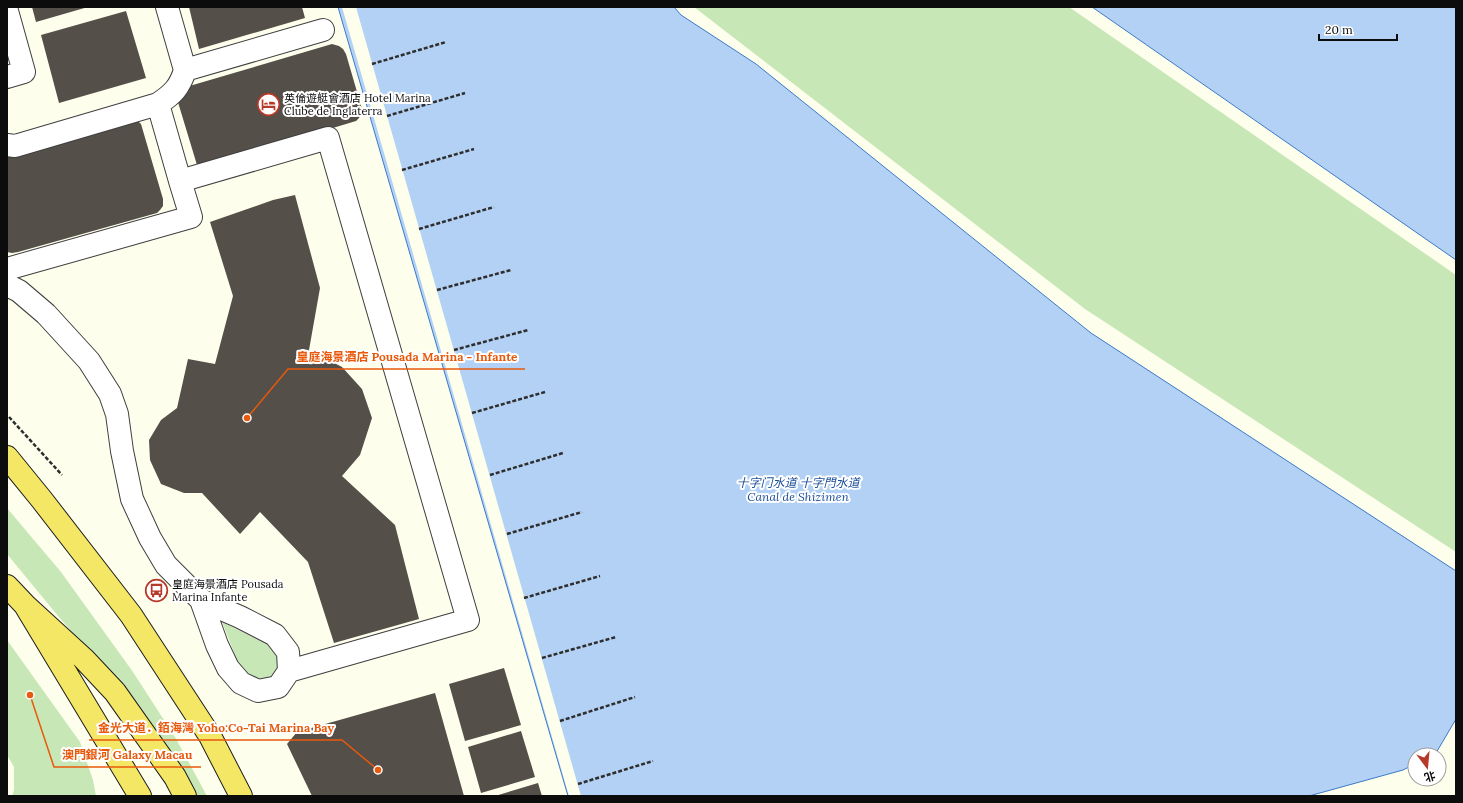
<svg xmlns="http://www.w3.org/2000/svg" width="1463" height="803" font-family="Lora,'Noto Sans SC',serif">
	<rect width="100%" height="100%" fill="#fefeec"/>
	<path fill="#c8e7b7" d="M694,7H1069L1456,275V552L1085,309Z
		M7,508L61,572L133,672L175,737L207,796H190L135,704L58,616L7,554Z
		M222,622L271,646L277,654L278,669L272,678L264,682L253,679L239,665Z
		M7,640L80,742L93,780L96,796H12L14,790V767L7,755Z"/>
	<path fill="#b2d1f4" stroke="#3c7ac8" d="M338,7H674L681,15L756,64L1091,333L1456,571V719L1436,753L1432,755H1415V764L1403,770L1309,796H568Z
		M1092,7H1456V260Z"/>
	<path fill="#fefeec" d="M342,7H356L581,796H569Z"/>
	<path fill="#544f49" d="M32,7H88L36,22Z
		M189,7H302L305,18L199,49Z
		M126,11L146,78L59,103L41,35Z
		M332,44L339,46L343,49L346,54L362,109V112L359,118L356,121L207,166L197,165L177,99L186,87Z
		M138,121L141,124L163,199V206L160,210L157,213L18,252L12,253L7,252V152Z
		M295,195L320,288L309,350L342,367L362,389L372,418L360,455L342,476L395,525L419,619L334,643L308,562L260,512L240,534L202,493H184L161,484L150,460L149,440L161,420L177,408L188,359L215,364L233,296L210,222L273,200Z
		M504,668L521,725L465,741L449,684Z
		M435,693L464,796H312L287,744L297,732Z
		M521,731L535,777L481,793L468,747Z
		M538,783L542,796H495Z"/>
	<g fill="none" stroke-linecap="round" stroke-linejoin="round">
		<defs>
			<path id="minor" d="M167,7L185,70
				M7,11L24,72L7,77
				M158,104L180,181L328,138L468,620L289,671
				M7,145L15,146L158,104C173,94 180,87 185,70L323,30
				M7,269L191,217L180,181
				M7,285L19,291L46,314L89,361L110,394L117,414L122,451L132,499L150,538L166,565L201,600L240,617L275,635L288,652L289,671L278,687L258,691L241,683L228,668L217,645L201,600"/>
			<path id="major" d="M7,457L42,500L131,615L210,736L241,796
				M7,586L25,605L140,796
				M25,605L84,659L115,692L175,777L185,796"/>
		</defs>
		<use href="#minor" stroke="#3f3f3f" stroke-width="24"/>
		<use href="#major" stroke="#1d1d1d" stroke-width="24"/>
		<path stroke="#2e2e2e" stroke-width="2.5" stroke-dasharray="4 2" stroke-linecap="butt" d="M372,64L446,42
			M387,116L465,93
			M402,170L474,149
			M419,229L494,207
			M437,290L511,270
			M454,350L528,330
			M472,413L545,392
			M9,417L62,475
			M490,475L563,453
			M507,534L582,512
			M524,598L600,576
			M542,658L616,637
			M560,721L635,697
			M578,784L653,761"/>
		<use href="#minor" stroke="#fff" stroke-width="22"/>
		<use href="#major" stroke="#f4e766" stroke-width="22"/>
	</g>
	<defs>
		<symbol id="hotel-ring" viewBox="-11 -11 22 22"><circle r="9.5" fill="#fff" stroke="#b73929" stroke-width="1.5"/><path d="M-6-4.5h1.5V1H6V5H4.5V3h-9V5H-6ZM-4 0a1.8 1.8 0 1 1 3.6 0ZM.5 0V-2.5h3Q6-2.5 6 0Z" fill="#b73929"/></symbol>
		<symbol id="bus-ring" viewBox="-11 -11 22 22"><circle r="9.5" fill="#fff" stroke="#b73929" stroke-width="1.5"/><path d="M-5-6H5V4H4V6H2V4H-2V6H-4V4H-5ZM-3.5-4V0h7V-4ZM-3.5 1.2v1.5H-2V1.2ZM2 1.2v1.5H3.5V1.2Z" fill="#b73929"/></symbol>
	</defs>
	<g fill-rule="evenodd">
		<use href="#hotel-ring" x="256" y="92" width="25" height="25"/>
		<use href="#bus-ring" x="144" y="578" width="25" height="25"/>
	</g>
	<g text-anchor="middle" stroke-width="4" stroke-linejoin="round" paint-order="stroke">
		<g font-size="11" fill="#0c0c0c" stroke="#fff" text-anchor="start">
			<text x="284" y="102">英倫遊艇會酒店 Hotel Marina<tspan x="284" dy="13">Clube de Inglaterra</tspan></text>
			<text x="172" y="588">皇庭海景酒店 Pousada<tspan x="172" dy="13">Marina Infante</tspan></text>
		</g>
		<g font-size="12" font-style="italic" fill="#1a4e99" stroke="#fff">
			<text x="798" y="487">十字门水道 十字門水道<tspan x="798" dy="14">Canal de Shizimen</tspan></text>
		</g>
	</g>
	<path fill="none" stroke="#e8590c" stroke-width="1.5" d="M247 418L288 369H525M378 770L342 740H89M30 695L54 767H201"/>
	<g fill="#e8590c" stroke="#fff" stroke-width="1.5">
		<circle cx="247" cy="418" r="4"/>
		<circle cx="378" cy="770" r="4"/>
		<circle cx="30" cy="695" r="4"/>
	</g>
	<g font-size="12" text-anchor="middle" font-weight="bold" fill="#e8590c" stroke="#fff" stroke-width="4" stroke-linejoin="round" paint-order="stroke">
		<text x="407" y="361">皇庭海景酒店 Pousada Marina - Infante</text>
		<text x="216" y="732">金光大道．銆海灣 Yoho:Co-Tai Marina Bay</text>
		<text x="127" y="759">澳門銀河 Galaxy Macau</text>
	</g>
	<rect width="1463" height="803" fill="none" stroke="#0c0c0c" stroke-width="16"/>
	<g transform="translate(1427 767) rotate(164)"><circle r="19" fill="#ffffff" stroke="#9e9e9e"/>
	<path d="M0-3L7 15L0 10L-7 15Z" fill="#b73929"/>
	<text y="-6" font-size="11" font-weight="bold" text-anchor="middle" fill="#0c0c0c">北</text>
	</g>
	<path d="M1319 34v6h78v-6" fill="none" stroke="#0c0c0c" stroke-width="2"/>
	<text x="1325" y="34" font-size="12" fill="#0c0c0c" stroke="#ffffff" stroke-width="3" paint-order="stroke">20 m</text>
</svg>
